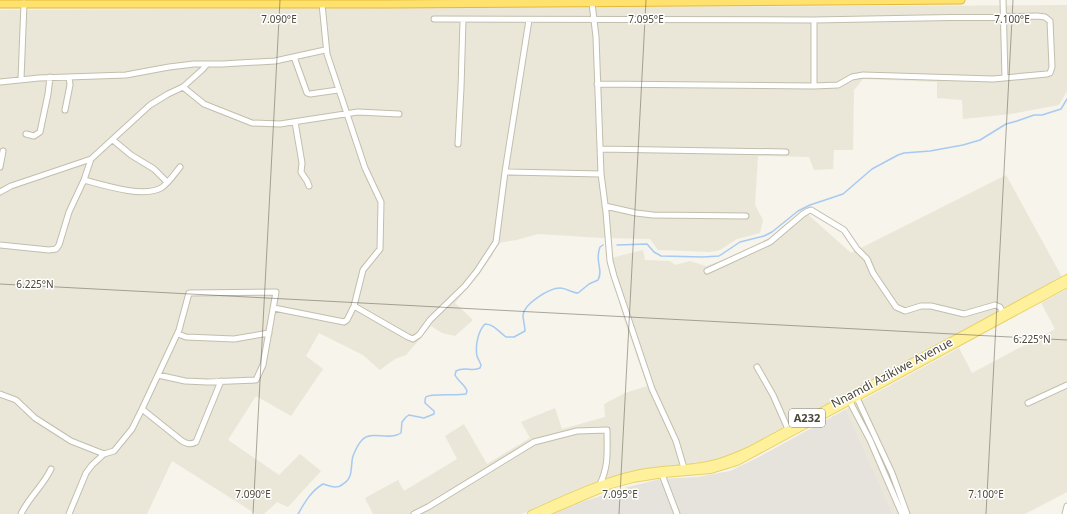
<svg xmlns="http://www.w3.org/2000/svg" width="1067" height="514" font-family="'Noto Sans',sans-serif">
	<rect width="100%" height="100%" fill="#f6f4eb"/>
	<path fill="#eae7d9" d="M1067,5V91L1059,105L1011,114L963,119L962,100L937,98V82L863,79L854,90L853,150H834L833,169L814,170L809,157L758,156L755,205L763,220L760,233L737,239L720,250L710,252L658,250L650,239L603,238L538,234L516,240L498,243L492,256L481,271L455,303L473,320L455,336L442,333L431,326L406,355L395,359L380,370L363,355L319,333L306,356L323,369L291,416L256,396L228,440L279,475L300,454L321,471L288,507L277,502L264,514H256L172,461L147,514H0V10Z
		M1006,175L1062,277L750,446L726,457L715,460L646,469L613,477L522,514H373L365,498L398,480L404,491L457,459L445,436L464,424L487,464L530,438L521,422L555,408L562,429L605,417L604,404L625,393L647,386L625,322L607,259L643,250L645,260L670,261L675,265L690,261L706,266L729,258L764,241L780,232L804,211L851,253Z
		M1067,289V492L1025,514H893L846,409L959,348L972,373L1055,329L1041,303Z"/>
	<path fill="#e6e3dc" d="M846,409L893,514H553L585,501L628,487L660,479L697,477L730,471L759,457Z"/>
	<g fill="none" stroke-linecap="round" stroke-linejoin="round">
		<path stroke="#a7caf3" stroke-width="1.5" d="M617,245L647,244L654,252L661,256L703,257L719,256L740,242L764,236L772,232L798,211L810,205L843,194L872,169L898,155L904,153L930,151L963,145L980,140L1006,124L1017,121L1034,115H1042L1061,109L1067,99
			M298,514C305,502 311,491 323,484C327,485 331,487 335,487C338,487 341,486 343,484C354,478 350,466 353,456C355,451 358,444 362,440C371,430 389,441 401,433L402,422L406,417L409,415L424,418L434,414V411L425,403C425,401 425,398 426,397C430,393 458,396 466,394L467,391C466,386 458,381 455,375L456,371C464,366 473,372 480,368L481,365C480,362 478,359 477,356C475,346 478,331 485,324C494,324 499,332 506,337H514L525,331C525,326 523,320 523,315C524,304 549,288 560,288C566,288 572,293 578,293L589,284L598,280C604,269 594,262 600,247L603,245"/>
		<defs>
			<path id="minor" d="M1003,0L1005,78
				M592,3L596,37L601,174L606,212L610,261L614,276L652,389L676,441L684,468
				M434,19L814,20L1037,16L1045,17L1050,21L1052,67L1050,73L1047,74L993,79L863,75L852,77L838,85L814,86L597,84
				M294,57L307,93L310,94L338,90
				M21,79L24,3
				M0,82L39,78L126,75L169,67L194,64H222L275,61L325,50
				M814,86V20
				M183,87L204,104L252,123L280,124L358,112L399,114
				M65,110L70,85L69,77
				M295,122L302,163L301,172L307,181L309,186
				M26,134L34,136L40,132L48,94L50,77
				M113,140L131,155L154,169L167,182
				M458,144L461,88L463,20
				M600,149L786,152
				M0,167L3,151
				M505,172L601,174
				M84,180C103,185 143,198 161,188C168,184 175,173 180,167
				M0,192L11,186L91,159L150,105L168,94L183,87L203,69L207,64
				M605,206L636,213L653,215L746,216
				M0,245L49,250L56,249L59,245L69,212L84,180L91,159
				M707,271L770,242L803,214L808,211L811,210L844,230L857,249L867,259L873,273L896,307L905,311L921,306H931L964,314L995,305L1000,307L1003,313
				M354,306L408,337L413,339L419,335L430,320L465,286L477,271L496,242L505,172L529,20
				M274,308L344,322L347,320L354,306L363,270L380,249L381,202L365,168L327,54L322,4
				M178,334L186,337L234,339L269,333
				M757,367L773,395L788,429
				M0,394L16,400L35,418L71,441L104,454L114,451L132,429L142,409L179,330L189,293L276,292L263,365L256,380L207,382L185,381L158,375
				M857,398L892,473L907,514
				M850,402L870,440L902,514
				M1028,403L1067,385
				M142,409L182,441C187,444 190,445 196,442L221,381
				M661,472L677,514
				M21,514C29,497 43,486 51,469
				M69,514L86,473L92,465L104,454
				M414,514L428,507L534,442L577,431L607,430C607,450 609,466 600,484
				M1065,514L1067,506"/>
			<path id="major" d="M531,514C565,499 600,482 636,474C662,468 688,470 712,464C726,461 738,455 750,450L1067,278
				M543,514L611,485L633,479L664,474L711,470L737,462L1067,284"/>
			<path id="highway" d="M0,4H388L961,0"/>
		</defs>
		<use href="#minor" stroke="#c2bead" stroke-width="7"/>
		<use href="#major" stroke="#e7d268" stroke-width="8"/>
		<use href="#highway" stroke="#e2ba39" stroke-width="9"/>
		<use href="#minor" stroke="#fff" stroke-width="5"/>
		<use href="#major" stroke="#fff09b" stroke-width="6"/>
		<use href="#highway" stroke="#ffe16d" stroke-width="7"/>
	</g>
	<path fill="none" stroke="#4b4638" stroke-width="1" stroke-opacity="0.45" d="M0,284L1067,340M253,514L280,0M619,514L646,0M986,514L1013,0"/>
	<g text-anchor="middle" stroke-width="3" stroke-linejoin="round" paint-order="stroke">
		<rect fill="#fff" stroke="#817e74" stroke-width="1" x="789" y="409" width="36" height="18" rx="3"/>
		<g font-size="11" font-weight="bold" fill="#4b4638">
			<text x="807" y="422">A232</text>
		</g>
		<g font-size="12" fill="#4b4638" stroke="#fff">
			<text transform="translate(892 373) rotate(-28)" y="4">Nnamdi Azikiwe Avenue</text>
		</g>
	</g>
	<g font-size="10" text-anchor="middle" fill="#4b4638" stroke="#fff" stroke-width="3" stroke-linejoin="round" paint-order="stroke">
		<text x="279" y="23">7.090°E</text>
		<text x="646" y="23">7.095°E</text>
		<text x="1012" y="23">7.100°E</text>
		<text x="35" y="288">6.225°N</text>
		<text x="1032" y="343">6.225°N</text>
		<text x="253" y="498">7.090°E</text>
		<text x="620" y="498">7.095°E</text>
		<text x="986" y="498">7.100°E</text>
	</g>
</svg>
